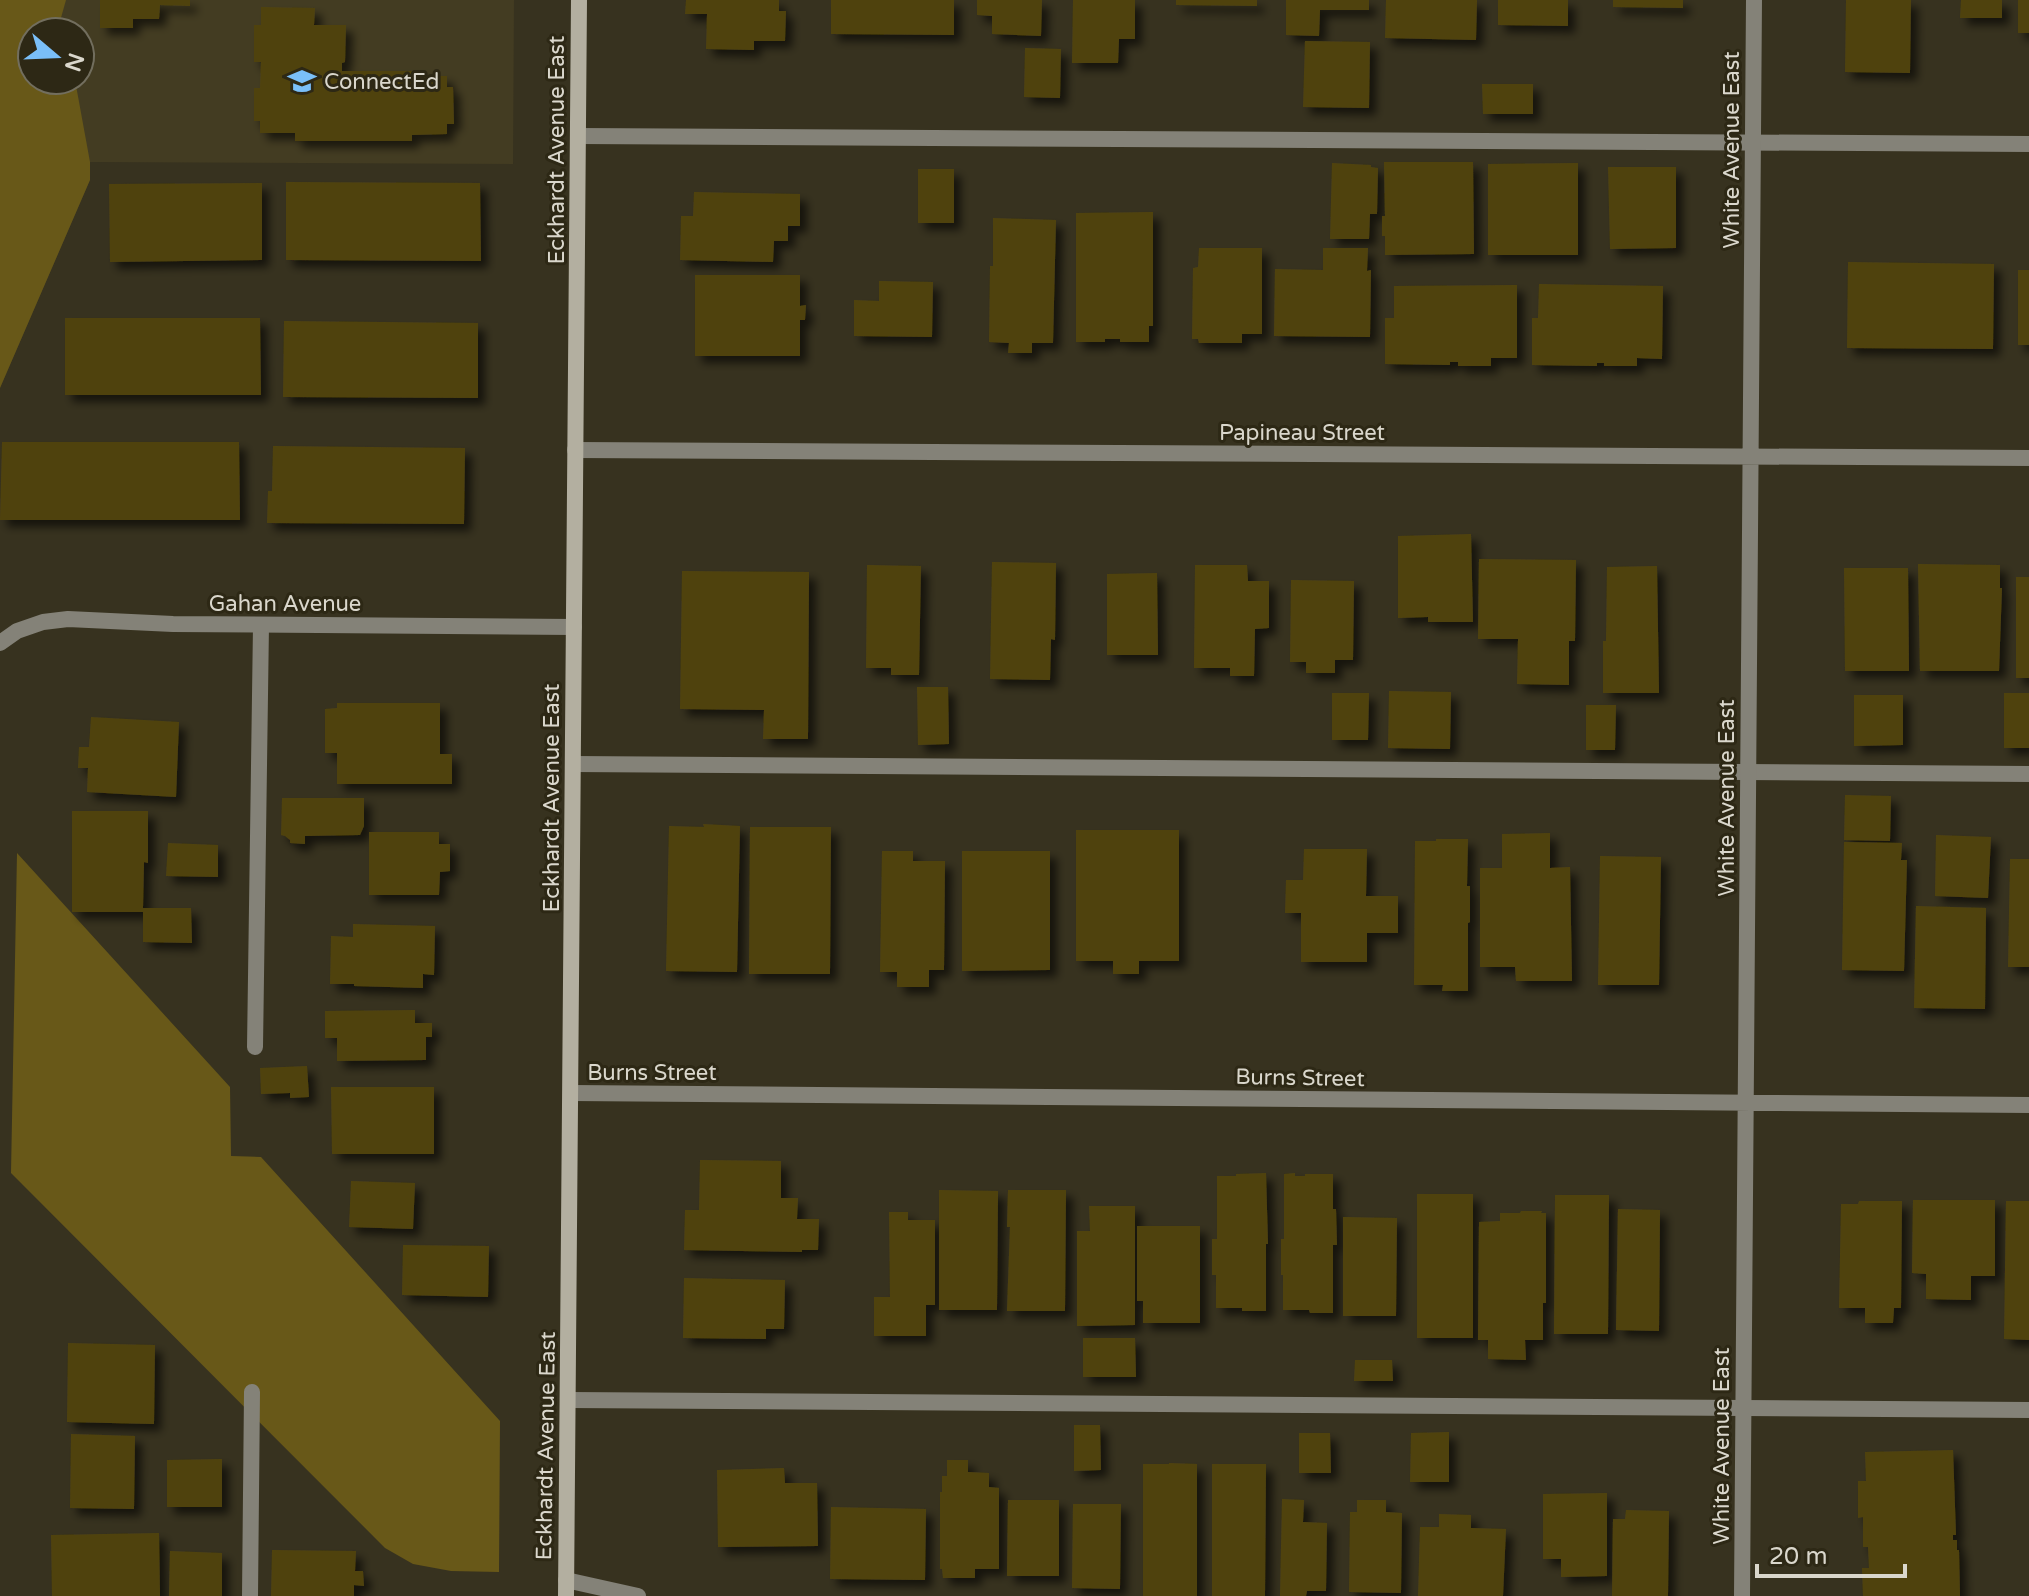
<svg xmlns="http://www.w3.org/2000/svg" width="2029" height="1596" font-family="'Varela Round',sans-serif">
	<defs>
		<filter id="shadow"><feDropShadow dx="7" dy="7" stdDeviation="4" flood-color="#0009"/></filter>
	</defs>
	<rect width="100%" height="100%" fill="#37321f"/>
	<path fill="#433c22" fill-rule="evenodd" d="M0,0H514L513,164L90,162V180L0,388ZM32,32H80V80H32Z"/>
	<path fill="#685818" d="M0,0H66L57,32H32V80H75L90,162V180L0,388Z
		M17,853L230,1087L231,1156L261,1157L500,1421L499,1572L451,1571L413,1564L385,1548L11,1173Z"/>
	<path fill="#504310" filter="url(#shadow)" d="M100,0H190V6L160,5L159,19H133V28H100Z
		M686,0H779V11H786L785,41H754V50L706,49L707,14H685Z
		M831,0H954V35L831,34Z
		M977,0H1042L1041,36L992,34V16L977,15Z
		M1073,0H1135V39H1119L1118,63H1072Z
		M1176,0H1257V6L1176,5Z
		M1286,0H1369V10H1320L1319,36L1286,35Z
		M1386,0H1477L1476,40L1385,38Z
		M1498,0H1568V26L1498,25Z
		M1613,0H1683V8L1613,7Z
		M1846,0H1911L1910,73L1845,72Z
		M1961,0H2002V18H1960Z
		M2018,0H2029V33H2018Z
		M261,7L315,8L314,25H346L345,62L342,63V71H424V76H447V87H453L454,124H447V134L412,135V141H295V133H260V121H254V88H260L261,62H254V25H261Z
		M1305,41L1370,42L1369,108L1303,107Z
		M1025,48L1061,49L1060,98L1024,97Z
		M1482,84H1533V114H1483Z
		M1384,162H1473L1474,254L1385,255V236H1382V216H1385Z
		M1332,163L1371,165V167L1378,168L1377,214H1370L1369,239H1330Z
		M1578,163V255H1488V164Z
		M1608,167H1676V248L1610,249Z
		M918,169H954V223H918Z
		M286,182L480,183L481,261L286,260Z
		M262,183V260L110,262L109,184Z
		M694,192L800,194V226H788V241H774L773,262L680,260L681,216H693Z
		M1153,212V326H1149V342H1120V339H1105V342H1076V213Z
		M993,218L1056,220L1053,343H1032V353H1008L1009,343L989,342L990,266H993Z
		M1199,248H1262V334H1242V343H1199L1198,339H1192L1193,268L1198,267Z
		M1323,248H1368L1367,271L1371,270L1370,337L1274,336L1275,269L1323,270Z
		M1848,262L1994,264L1993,349L1847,348Z
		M2018,270H2029V345H2018Z
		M695,275H800V306L806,305L805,320H800V356H695Z
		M879,281L933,282L932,337L854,336V300L879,301Z
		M1539,284L1663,286L1662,359L1637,358V366H1604V363H1597V366L1532,365V318H1538Z
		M1517,285V358H1491V366H1458V362H1450V365L1385,364V318H1394V286Z
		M65,318H260L261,395H65Z
		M284,321L478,323V398L283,397Z
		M2,442H239L240,520H0Z
		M273,446L465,448L464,524L267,523L268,491H272Z
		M1471,534L1473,622H1428V617L1398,618V536Z
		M1479,559L1576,560L1575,641H1569V685L1517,684L1518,639H1478Z
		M992,562L1056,563L1055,640L1051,639L1050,680L990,679Z
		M1918,564L2000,565V588H2002L1999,671H1920Z
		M867,565L921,566L919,675H891V668H866Z
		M1195,565H1247L1248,581H1269V628L1255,629L1254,676H1230V668H1194Z
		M1657,566L1659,693H1603V641H1606L1607,567Z
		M1844,568H1908L1909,671H1845Z
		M682,571L809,572L808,739H763L764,710L680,709Z
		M1157,573L1158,655H1107V574Z
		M2016,577H2029V678H2016Z
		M1291,580L1354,581L1353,660H1335V673H1306V662H1290Z
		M917,687H948L949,744L918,745Z
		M1389,691L1451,692L1450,749L1388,748Z
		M1332,693H1369L1368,740H1332Z
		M2004,693H2029V748H2004Z
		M1854,695H1903V745L1854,746Z
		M337,703H440V754H452V784H337V753H325V709L337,708Z
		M1586,705H1616L1615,750H1586Z
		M91,717L179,722L176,797L87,792L88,768H78L79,747H89Z
		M1845,795L1891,796L1890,841L1844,840Z
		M282,798H364V826L360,835L305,836V844L290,843V840L285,836L281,835Z
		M72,811H148V863L144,862L143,908H191L192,943L143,942V912H72Z
		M703,824L740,826L737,972L666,971L669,826L704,827Z
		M750,827H831L830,974H749Z
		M1076,830H1179V961H1139V974H1113V961H1076Z
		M369,832H439V844H450V871L440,872L439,895H369Z
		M1550,833V868L1570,867L1572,981H1516L1515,967H1480V868H1502V834Z
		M1936,835L1991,837L1988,898L1935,896Z
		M1436,839H1468L1467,886H1470V922L1468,923V991H1442L1443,985H1414L1415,841H1436Z
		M1844,842L1902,843L1901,860H1907L1904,971L1842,970Z
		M168,843L218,845V877L166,876Z
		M1304,849H1367L1366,896H1398V933H1367V962H1301V913H1285L1286,880H1303Z
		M882,851H913V861H945L944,970H929V987H897V972H880Z
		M962,851H1050V970L962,971Z
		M1600,856L1661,857L1659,985H1598Z
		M2010,859H2029V967H2008Z
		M1916,906L1986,908L1985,1009L1914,1008Z
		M353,924L435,926L434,975L423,974V988L354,986V984H330L331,936L353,937Z
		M415,1010V1023H432V1037H426V1060L337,1061V1038H325V1011Z
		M307,1066L309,1097L290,1098V1093L261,1094L260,1068Z
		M331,1087H434V1154H332Z
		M700,1160L781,1161V1198H798L797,1219H819L818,1250H802V1252L684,1250L685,1210H699Z
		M1266,1173L1268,1244H1266V1311H1242V1308H1216V1275H1212V1239H1217V1176H1236V1174Z
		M1295,1173V1176H1305V1174H1333V1209H1336L1337,1245H1333V1313H1310L1309,1310H1283V1275H1281V1239H1284V1174Z
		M351,1181L415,1183L413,1229L349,1227Z
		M939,1190L998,1191L997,1310H939Z
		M1008,1190H1066L1065,1311H1007L1010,1227H1007Z
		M1417,1194H1473V1338H1417Z
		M1555,1195H1609L1608,1334H1554Z
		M1913,1200H1995V1276H1971V1300L1926,1299V1274L1912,1273Z
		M1859,1201H1902L1901,1308H1894L1893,1323H1865V1308H1839L1841,1204H1858Z
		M2006,1201H2029V1340L2004,1339Z
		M1089,1206H1135V1325L1077,1326V1231H1090Z
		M1618,1209L1660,1210L1659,1331L1616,1330Z
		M1521,1211H1542L1541,1213H1546V1303H1543V1340H1525L1526,1360L1488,1359V1340H1478L1479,1222L1500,1221V1213H1520Z
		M889,1212H908V1220H935V1305H926V1336H874V1297H890Z
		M1343,1217L1397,1218L1396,1316H1343Z
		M1137,1226H1200V1323H1143V1301H1137Z
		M403,1245L489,1246L488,1297L402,1295Z
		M684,1278L785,1280L784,1329H766V1339L683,1338Z
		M1083,1338H1135L1136,1377H1083Z
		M68,1343L155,1345L154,1424L67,1422Z
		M1355,1360H1392L1393,1381H1354Z
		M1074,1425H1100L1101,1470L1074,1471Z
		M1449,1432V1482H1410L1411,1433Z
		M1299,1433H1330L1331,1473H1299Z
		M71,1434L135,1436L134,1509L70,1508Z
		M1953,1450L1956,1535H1953V1540H1957V1550H1959L1960,1596H1863L1862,1568H1869L1868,1547H1863V1517L1858,1518V1481H1866L1865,1452Z
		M222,1459V1507H167V1460Z
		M947,1460H968V1472L989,1473V1487L999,1488V1569H975V1578H943L942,1569H940V1492H942V1476H947Z
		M1169,1463L1197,1464V1596H1143V1464H1169Z
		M1212,1464H1266L1265,1596H1212Z
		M784,1468L785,1483H817L818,1546L718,1547L717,1470Z
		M1607,1493V1576L1561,1577V1559H1543V1494Z
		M1282,1499L1304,1500L1303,1522L1327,1523L1326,1591H1307L1306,1596H1280Z
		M1008,1500H1059V1576H1007Z
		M1357,1500H1386V1512L1402,1513L1401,1593L1349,1592L1350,1512H1357Z
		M1073,1504H1121L1120,1589L1072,1588Z
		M831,1507L926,1509L925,1580L830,1579Z
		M1626,1510L1669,1511L1668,1596H1612L1613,1519H1625Z
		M1439,1514L1471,1515V1528L1506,1529L1503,1596H1418L1420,1527H1439Z
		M159,1533L160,1596H52L51,1535Z
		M272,1550L356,1551L355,1571H363L364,1586L354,1585V1596H271Z
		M170,1551L222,1553V1596H169Z"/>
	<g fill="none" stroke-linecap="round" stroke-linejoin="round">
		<path stroke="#848278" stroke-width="16" d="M578,136L2029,144
			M573,764L2029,774
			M255,1047L261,625
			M568,1400L2029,1410
			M250,1596L252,1392"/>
		<path stroke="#848278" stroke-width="16" d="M575,450L2029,458
			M0,643L17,631L43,622L68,619L173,624L574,627
			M571,1093L2029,1105
			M566,1580L638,1596
			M1742,1596L1754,0"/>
		<path stroke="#b3afa0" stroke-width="16" d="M566,1596L579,0"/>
	</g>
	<defs>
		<symbol id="school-bare" viewBox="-9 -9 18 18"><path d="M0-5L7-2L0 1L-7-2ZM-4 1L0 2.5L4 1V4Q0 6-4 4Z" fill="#7abff8" stroke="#2d2815" stroke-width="2.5" paint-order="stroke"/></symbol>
	</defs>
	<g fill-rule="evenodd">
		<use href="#school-bare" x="282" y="61" width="40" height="40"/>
	</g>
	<g text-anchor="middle" stroke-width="6" stroke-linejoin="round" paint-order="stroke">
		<g font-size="22" fill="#dad7cc" stroke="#2d2815" text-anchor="start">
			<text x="324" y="89">ConnectEd</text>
		</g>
		<g font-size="22" fill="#dad7cc" stroke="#2d2815">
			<text transform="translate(556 150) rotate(-90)" y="8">Eckhardt Avenue East</text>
			<text transform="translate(1731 150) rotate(-90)" y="8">White Avenue East</text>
			<text x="1302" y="440">Papineau Street</text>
			<text x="285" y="611">Gahan Avenue</text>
			<text transform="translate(551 798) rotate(-90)" y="8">Eckhardt Avenue East</text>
			<text transform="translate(1726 798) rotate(-90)" y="8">White Avenue East</text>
			<text x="652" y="1080">Burns Street</text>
			<text transform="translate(1300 1077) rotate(1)" y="8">Burns Street</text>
			<text transform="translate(545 1446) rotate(-89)" y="8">Eckhardt Avenue East</text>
			<text transform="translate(1721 1446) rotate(-90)" y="8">White Avenue East</text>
		</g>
	</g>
	<g transform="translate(56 56) rotate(109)"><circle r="38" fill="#2d2815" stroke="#726e5e" stroke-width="2"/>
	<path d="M0-6L14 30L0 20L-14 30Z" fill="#7abff8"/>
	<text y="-12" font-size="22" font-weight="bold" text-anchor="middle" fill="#dad7cc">N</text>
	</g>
	<path d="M1757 1564v12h148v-12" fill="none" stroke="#dad7cc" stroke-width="4"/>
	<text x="1769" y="1564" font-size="24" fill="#dad7cc" stroke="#2d2815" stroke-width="6" paint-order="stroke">20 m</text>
</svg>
